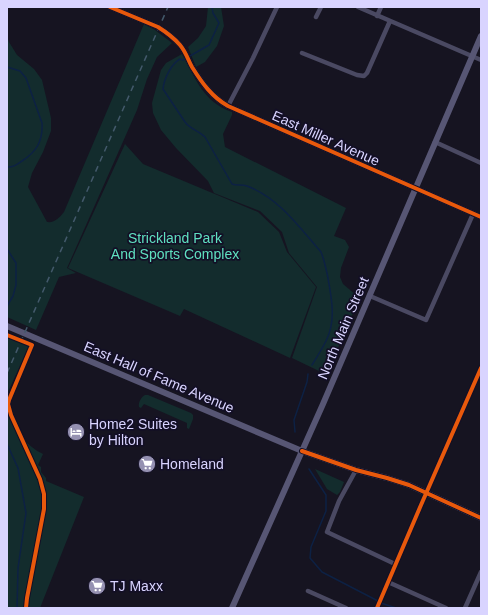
<svg xmlns="http://www.w3.org/2000/svg" width="488" height="615" font-family="Helvetica,sans-serif">
	<rect width="100%" height="100%" fill="#161421"/>
	<path fill="#132c2d" d="M208,7H221L224,26L217,46L205,62L196,67L188,47L198,38L206,26Z
		M144,24L155,30L172,43L157,57L147,79L137,110L67,268L76,273L59,277L36,330L7,317V36L9,42L17,55L34,69L42,80L51,118V131L43,152L32,173L28,187L47,222C55,223 59,218 64,212Z
		M182,54C196,79 203,102 232,112V115L223,134L225,147L346,208L334,236L345,240L349,247L341,268L340,277L343,284L356,295L360,297L327,373L319,371L292,358L317,287L289,253L282,232L260,211L214,193L208,181L176,148L161,130L153,113L152,103L161,70L166,63Z
		M125,144L143,164L258,212L279,232L287,252L316,287L290,358L184,309L180,316L68,268Z
		M7,334L30,344L7,394Z
		M145,395H148L191,413L193,415V419L189,429L187,428V423L144,404L141,408L139,407C138,403 141,397 145,395Z
		M7,413C14,430 26,446 43,454L38,465L41,467V472L46,478V481L84,497L40,608H7Z
		M315,469L344,482L340,492L337,495L327,489Z"/>
	<g fill="none" stroke-linecap="round" stroke-linejoin="round">
		<path stroke="#0d2144" stroke-width="1.5" d="M212,7L213,13L219,23L209,45L183,60L180,59C171,64 164,79 163,89L185,122C190,129 199,131 205,137L232,184C237,186 242,184 247,186C279,198 299,227 321,252C324,259 325,265 327,273C331,295 337,320 326,341C322,349 317,357 312,365
			M7,67L20,71L26,78L42,123C43,142 36,152 22,161C16,165 14,167 7,167
			M7,249L16,263V285L13,296L7,306
			M295,432L294,420L307,382L308,374
			M7,444L18,468L26,513L18,568L17,608
			M309,469L326,495V511L311,547L310,558L322,572L378,601
			M381,603L396,608"/>
		<path stroke="#4a4962" stroke-width="4.5" d="M358,7L481,60
			M377,16L381,7
			M316,17L321,7
			M302,53L357,75L364,76L367,73L390,21
			M228,106L253,58L277,7
			M435,142L481,163
			M370,296L426,320L473,214
			M356,470L339,501L327,532L395,564
			M388,582L446,608
			M308,591L346,608
			M377,608L421,505L481,368
			M465,608L481,572"/>
		<path stroke="#4a4962" stroke-width="5.5" d="M110,7L158,27C166,32 174,38 180,45C186,52 188,60 192,67C202,83 212,97 228,106L481,217"/>
		<path stroke="#575674" stroke-width="6" d="M7,326L302,451L356,470L387,478L409,485L481,518
			M232,608L323,404L481,36"/>
		<path stroke="#43596b" stroke-width="1.5" stroke-dasharray="6 5" stroke-linecap="butt" d="M7,373L168,7"/>
		<defs>
			<path id="cycleway" d="M110,7L158,27C166,32 174,38 180,45C186,52 188,60 192,67C202,83 212,97 228,106L481,217
				M7,335L32,345L9,400L8,404L11,415L40,479L44,494V509L27,598L26,608
				M302,451L356,470L387,478L409,485L481,518
				M377,608L421,505L481,368"/>
		</defs>
		<use href="#cycleway" stroke="#130f26" stroke-width="6"/>
		<use href="#cycleway" stroke="#e8590c" stroke-width="4"/>
	</g>
	<defs>
		<symbol id="hotel-disc" viewBox="-11 -11 22 22"><circle r="9.5" fill="#9591b1" stroke="#130f26"/><path d="M-6-4.5h1.5V1H6V5H4.5V3h-9V5H-6ZM-4 0a1.8 1.8 0 1 1 3.6 0ZM.5 0V-2.5h3Q6-2.5 6 0Z" fill="#fff"/></symbol>
		<symbol id="supermarket-disc" viewBox="-11 -11 22 22"><circle r="9.5" fill="#9591b1" stroke="#130f26"/><path d="M-6-5.5h2.5l.6 2H6L4.5 2H-2.5L-4.4-4H-6ZM-1.5 3.2a1.3 1.3 0 1 0 .1 0ZM3 3.2a1.3 1.3 0 1 0 .1 0Z" fill="#fff"/></symbol>
	</defs>
	<g fill-rule="evenodd">
		<use href="#hotel-disc" x="66" y="422" width="20" height="20"/>
		<use href="#supermarket-disc" x="137" y="454" width="20" height="20"/>
		<use href="#supermarket-disc" x="87" y="576" width="20" height="20"/>
	</g>
	<g text-anchor="middle" stroke-width="3.5" stroke-linejoin="round" paint-order="stroke">
		<g font-size="14" fill="#d9d4ff" stroke="#130f26">
			<text transform="translate(326 138) rotate(24)" y="5">East Miller Avenue</text>
			<text transform="translate(343 328) rotate(-67)" y="5">North Main Street</text>
			<text transform="translate(159 377) rotate(23)" y="5">East Hall of Fame Avenue</text>
		</g>
		<g font-size="14" fill="#5fe0c0" stroke="#130f26">
			<text x="175" y="243">Strickland Park<tspan x="175" dy="16">And Sports Complex</tspan></text>
		</g>
		<g font-size="14" fill="#d9d4ff" stroke="#130f26" text-anchor="start">
			<text x="89" y="429">Home2 Suites<tspan x="89" dy="16">by Hilton</tspan></text>
			<text x="160" y="469">Homeland</text>
			<text x="110" y="591">TJ Maxx</text>
		</g>
	</g>
	<rect width="488" height="615" fill="none" stroke="#d9d4ff" stroke-width="16"/>
</svg>
